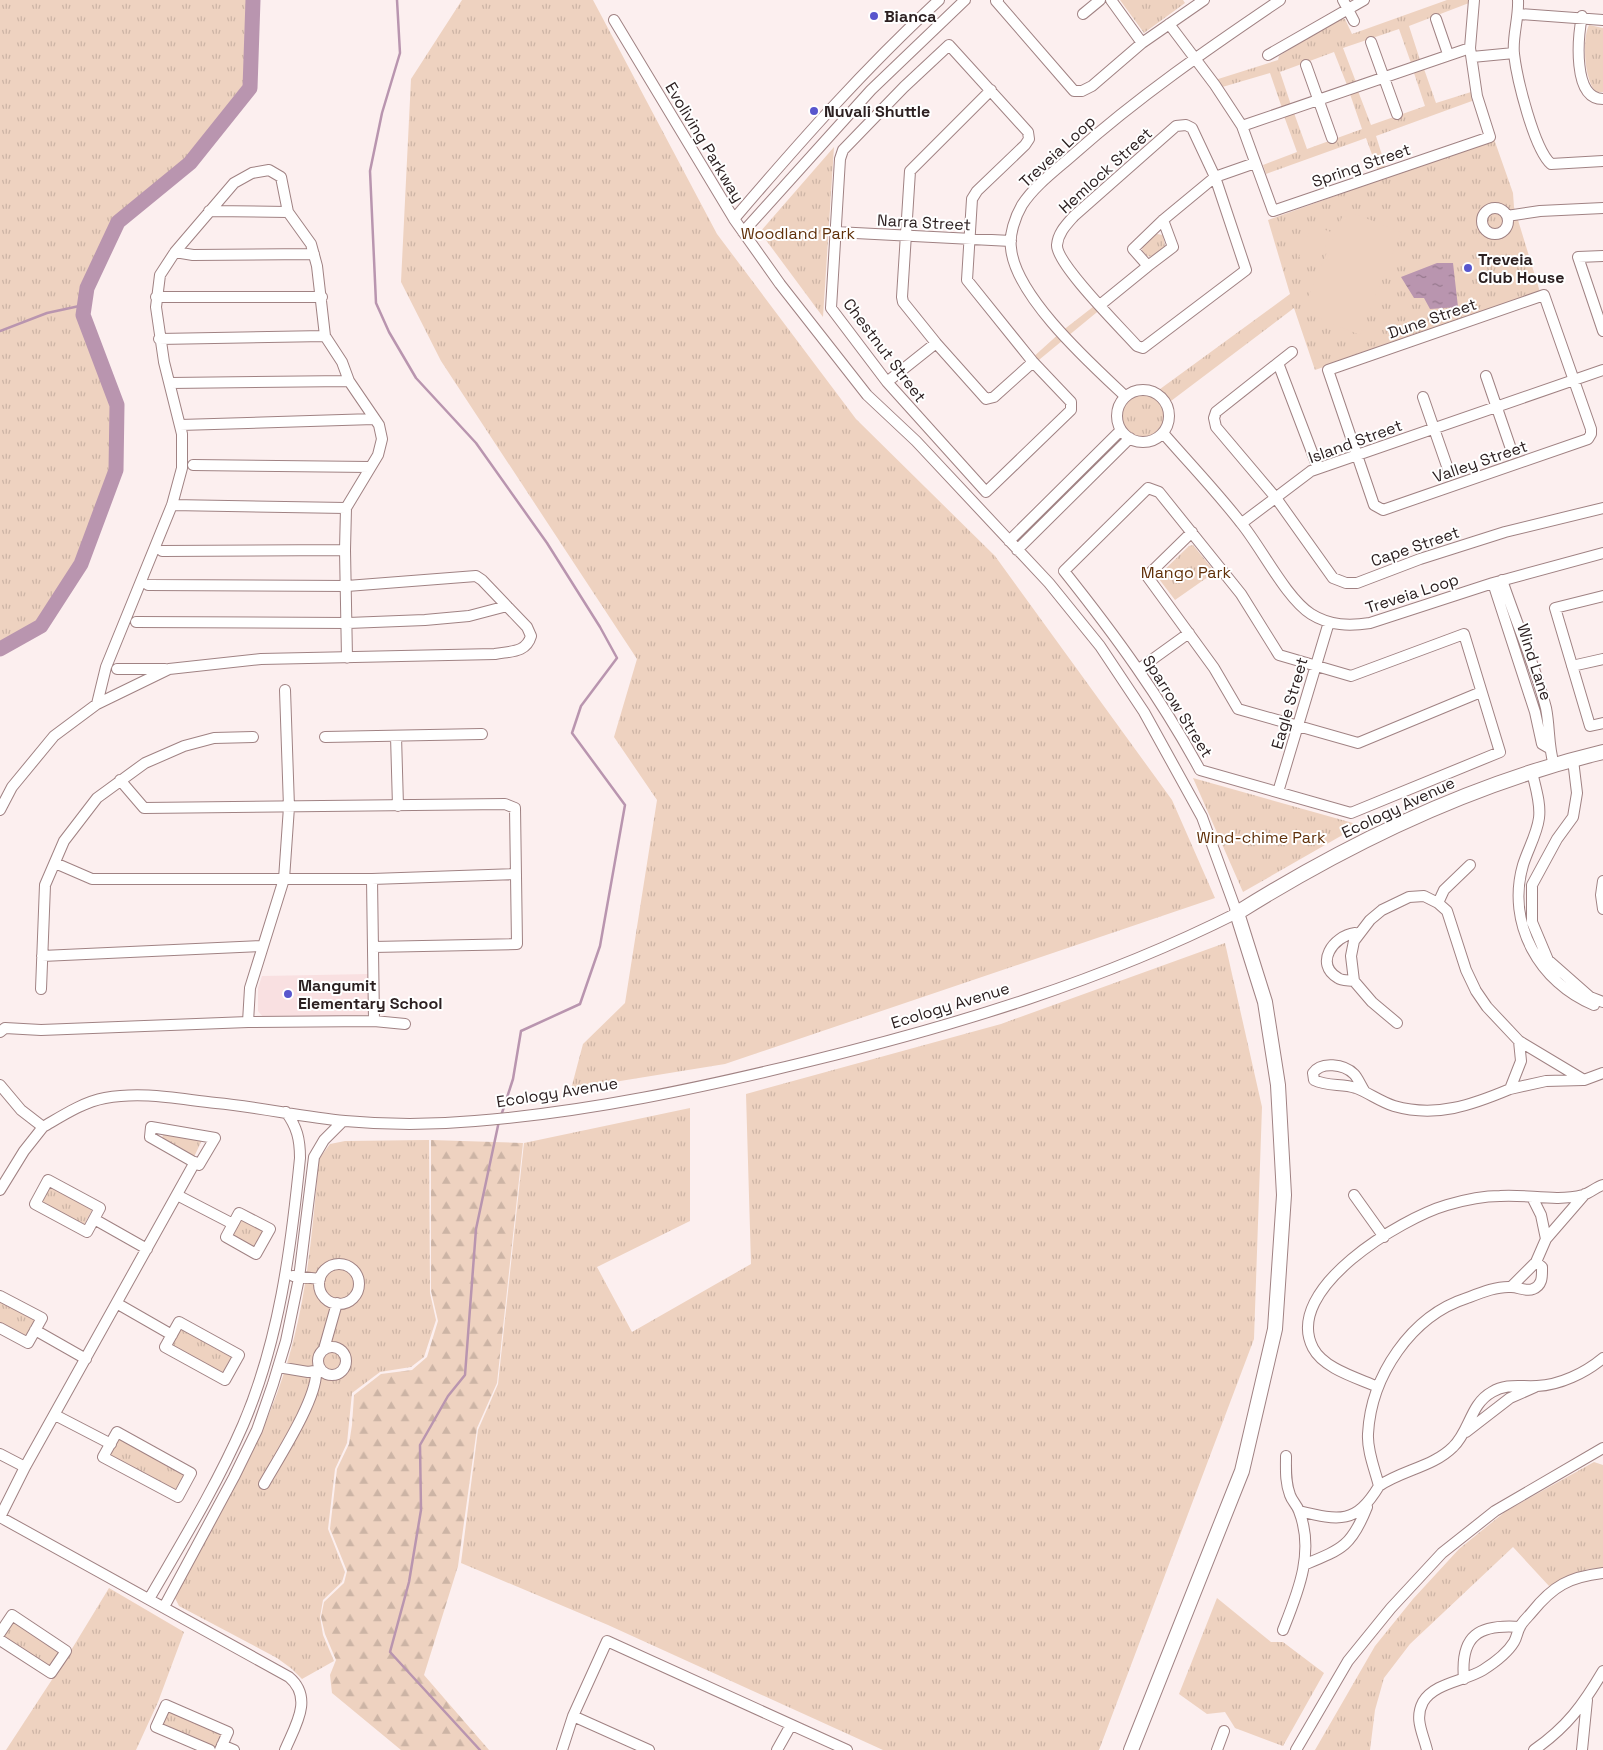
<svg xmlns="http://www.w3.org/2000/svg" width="1603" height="1750" font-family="'Space Grotesk',sans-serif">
	<defs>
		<pattern id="grass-tufts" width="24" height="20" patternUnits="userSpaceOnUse" patternTransform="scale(1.25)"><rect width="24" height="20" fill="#eed2c0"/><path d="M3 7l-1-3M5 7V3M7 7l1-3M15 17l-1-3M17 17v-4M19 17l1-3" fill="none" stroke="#ccb4a5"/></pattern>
		<pattern id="forest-firs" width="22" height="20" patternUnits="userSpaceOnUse" patternTransform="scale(1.25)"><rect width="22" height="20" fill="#eed2c0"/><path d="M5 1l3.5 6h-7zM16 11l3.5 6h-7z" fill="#ccb4a5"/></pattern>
		<pattern id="water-ripples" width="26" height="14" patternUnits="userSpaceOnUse" patternTransform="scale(1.25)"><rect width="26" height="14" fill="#b995af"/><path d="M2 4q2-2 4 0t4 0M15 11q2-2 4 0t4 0" fill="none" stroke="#97798e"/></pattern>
	</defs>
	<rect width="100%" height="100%" fill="#fcefef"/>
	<path fill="#f9e0e1" d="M370,974V1010L367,1015L264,1018L258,1011V988L262,976Z"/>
	<path fill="url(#grass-tufts)" d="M0,0H253L250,88L190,163L118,222L87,288L83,316L117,405L116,470L81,564L41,626L0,649Z
		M462,0H593L717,234L856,419L995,556L1172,800L1215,898L725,1064L571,1089L583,1044L625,1003L657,800L614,737L637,659L441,361L401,282L411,79Z
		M1120,0H1183L1185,3L1144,33Z
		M1447,0H1469V3L1409,26L1420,60L1411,63L1399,29L1343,48L1356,82L1347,85L1334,52L1280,72L1291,105L1282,108L1270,73L1219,88L1215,80L1278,60L1279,56L1338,19H1345L1352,34Z
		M1589,25L1603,28V92H1596C1584,80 1582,39 1589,25Z
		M1424,69L1436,103L1471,92L1472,101L1376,136L1386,168L1378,171L1366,138L1266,174L1263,165L1297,152L1284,116L1294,113L1307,149L1362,129L1350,94L1358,91L1371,125L1425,106L1414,73Z
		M1494,139L1513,193L1514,207L1540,292L1315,370L1294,308L1167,404L1156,392L1290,294L1268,220Z
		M834,147L823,317L760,232Z
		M1157,234L1163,235L1165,246L1152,257L1147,256L1142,250L1143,245Z
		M1098,303L1102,308L1034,364L1031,359L1062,331Z
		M1121 416a22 22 0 1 1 44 0a22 22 0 1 1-44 0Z
		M1193,545L1215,572L1175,600L1159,579L1160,574L1189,546Z
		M1193,778L1360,825L1243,892Z
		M1225,943L1262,1107L1254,1339L1099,1750H883L608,1625L461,1563L478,1430L498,1384L524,1143L690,1108V1221L597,1267L632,1332L751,1264L746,1094L1001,1024Z
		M163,1133L202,1140L194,1157L162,1140Z
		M429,1140L430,1293L436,1320L424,1357L411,1367L380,1372L352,1393L347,1443L335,1469L328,1529L345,1572L342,1582L323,1600L320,1617L323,1635L334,1661L302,1679L292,1669L277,1658L179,1606L174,1596C213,1524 258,1453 283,1376C307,1304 312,1233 319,1159L330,1144L345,1141Z
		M51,1185L93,1208L84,1225L41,1201Z
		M240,1216L266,1230L255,1249L230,1236Z
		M0,1301L37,1320L27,1339L0,1324Z
		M180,1328L235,1356L225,1374L171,1346Z
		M118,1436L187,1474L177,1494L106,1456Z
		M1594,1462L1603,1465V1568L1588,1569L1549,1586L1513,1547L1410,1644L1384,1678L1375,1710L1370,1750H1315L1375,1646L1413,1599L1459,1549L1506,1511Z
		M109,1588L184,1632L158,1702L136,1750H6L70,1652Z
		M1217,1598L1271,1642H1283L1324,1673L1283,1746L1235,1728L1225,1712L1207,1714L1179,1694Z
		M13,1617L64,1651L50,1670L0,1636Z
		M166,1707L226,1732L218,1750L158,1726Z"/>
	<path fill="url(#forest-firs)" d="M431,1140L523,1143L497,1383L477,1428L458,1566L424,1675L489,1750H401L332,1693L330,1675L336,1660L325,1634L321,1617L324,1602L344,1583L347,1571L330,1529L337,1469L349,1444L352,1425L354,1395L381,1374L412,1370L427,1357L438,1321L431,1291Z"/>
	<path fill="#eed2c0" d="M1345,210L1401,232L1360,335L1302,311Z
		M1312,225L1331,232L1318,265L1299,257Z"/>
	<path fill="url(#water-ripples)" d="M1437,263H1453L1458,307L1430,309L1424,298H1414L1401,277Z"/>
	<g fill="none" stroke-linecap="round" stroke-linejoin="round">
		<path stroke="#b995af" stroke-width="2.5" d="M397,0L400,53L382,113L370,171L376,303L389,332L416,378L476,443L547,543L600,627L617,658L581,706L572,733L625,805L600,946L580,1004L521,1031L513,1079L501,1116
			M0,331L47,313L84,305
			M480,1750L390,1652L409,1582L421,1510L420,1445L448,1396L465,1375L476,1229L499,1121"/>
		<path stroke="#b995af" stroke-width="15" d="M0,649L41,626L81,564L116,470L117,405L83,315L87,288L118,222L190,163L250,88L253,0"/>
		<defs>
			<path id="street" d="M998,0L996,1L1074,91H1082L1092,86L1142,43L1204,0
				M1111,0L1142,43
				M1343,0L1354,21
				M1518,0C1519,18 1512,37 1514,54C1517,79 1534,149 1551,164L1603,161
				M1083,14L1100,0
				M1519,14L1603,20
				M1582,16C1578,37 1572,99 1603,99
				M1436,19L1448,54
				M1169,24L1215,85L1242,126L1273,211L1490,137L1477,96L1470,48L1474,0
				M1371,42L1397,114
				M949,45L1028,132L1029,139L1025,145L977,191L972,199L967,280L1033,362L1071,402V410L986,492L887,382L831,308L840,159L843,150L904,87Z
				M1268,55L1364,0
				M1472,57L1514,53
				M1306,65L1332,138
				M991,90L910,171L902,297L903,302L936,343L986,399L994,397L1033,362
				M1186,125L1192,128L1215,177L1246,270L1143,348L1137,346C1122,329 1056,264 1057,245C1058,233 1066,225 1074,216L1176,126Z
				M1242,126L1470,48
				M1482 221a13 13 0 1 1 26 0a13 13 0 1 1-26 0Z
				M209,211L288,212
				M1507,216L1540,211L1603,208
				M734,219C799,143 865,68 939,0
				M743,232L871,90L965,0
				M836,232L1011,241
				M175,252L193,255L314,254
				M1603,256L1578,257L1603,331
				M1148,266L1173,247L1163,220
				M1544,295L1591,429V434L1588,439L1383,510L1374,505L1328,370Z
				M156,297H322
				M1100,305L1148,266L1133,249L1163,220L1215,177L1255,163
				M159,339L325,336
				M1278,363L1292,352
				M1486,376L1510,446
				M887,382L936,343
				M170,383L349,381
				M1117 416a26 26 0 1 1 52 0a26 26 0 1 1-52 0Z
				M1125,396C1091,364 1015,296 1011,248C1009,235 1015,217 1022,205C1035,185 1056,170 1074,154C1138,97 1209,48 1280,0
				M1423,397L1448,469
				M180,425L374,419
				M1163,433C1189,463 1217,492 1241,523C1261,547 1286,598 1311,614C1330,626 1350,626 1370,623L1493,583L1603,553
				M193,465L370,467
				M1318,468L1278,363L1216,412L1214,418L1216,427L1276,498L1333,578L1346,583H1357L1420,559L1505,532L1603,508
				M1148,488L1159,492L1241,594L1279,655L1351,676L1464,634L1500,752L1351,813L1200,770C1161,698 1115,635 1064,571Z
				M172,505L346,508
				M1242,523L1311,471L1603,370
				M1192,532L1147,576L1214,668L1238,709L1358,743L1481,692
				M1009,541L1121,430
				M1017,550L1130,438
				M162,551L345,550L347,658
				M1502,580C1516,622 1535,665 1546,708C1550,728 1548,746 1554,765
				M1493,583L1535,712L1542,744L1549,748
				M1603,596L1555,608L1590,726L1603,723
				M136,622L348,623L425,620L469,616L507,606
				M1572,666L1603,659
				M117,669H165
				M1139,669L1189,633
				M97,704L106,667L172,505L182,468V434L164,362L156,307L160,275L175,252L234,183L252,173L269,170L281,177L288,212L311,244L317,266L325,336L342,362L349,381L379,425L382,439L378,455L346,508L345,550
				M396,736L398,806
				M325,737L482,734
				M1573,760L1577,793L1573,817L1557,839L1532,885V922L1548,960L1590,997L1603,1002
				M1532,772C1535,786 1541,803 1539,818C1537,834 1528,849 1523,865C1506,924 1540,983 1594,1005
				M120,780L144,808L505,804L515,808L517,944L373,947
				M1278,792L1329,622
				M0,810L12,787L54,736L97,704L169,669L261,659L495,654C511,651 526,653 531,636L527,627L482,580L476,576L347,586L148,585
				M55,863L92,879H372L516,874
				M372,879L374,1021
				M1603,881L1601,895L1603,909
				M1438,903L1444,890L1470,865
				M42,956L262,946
				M1354,981C1349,980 1342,981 1338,978C1314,964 1333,936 1355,933L1357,935
				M41,989L45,885L64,841L97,798L145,763L184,746L214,738L253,737
				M248,1022L250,988L284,879L289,807L285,690
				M1397,1023L1372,1002L1354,981L1351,956L1354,941L1370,920L1382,910L1409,897L1424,896L1438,903L1447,911L1466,970L1476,991L1487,1007L1519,1041L1584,1080L1603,1073
				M0,1032L5,1028L41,1030L248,1022L374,1021L405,1024
				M1519,1041L1521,1061L1510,1089L1546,1081L1583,1080
				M0,1085L21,1110L43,1127C62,1116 83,1102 105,1098C143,1091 178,1099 216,1103C259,1107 302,1117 345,1121C388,1125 431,1125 475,1121C588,1112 700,1088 810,1061C957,1025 1102,981 1237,913L1202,817L1144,712L1100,646L1049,583L916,441L867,395L780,284L734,219L614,20
				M1365,1092C1361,1086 1358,1078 1354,1074C1344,1064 1321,1061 1313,1073L1314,1080C1328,1087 1342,1083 1356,1088C1369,1093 1381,1102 1394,1106C1436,1118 1472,1105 1510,1089
				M151,1127L215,1138L199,1165L150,1137Z
				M48,1180L100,1208L87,1232L35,1204Z
				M0,1190L24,1151L43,1127
				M177,1195L233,1224
				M1354,1195L1384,1237
				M1532,1197L1541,1215L1546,1239
				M239,1213L270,1229L256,1254L226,1237Z
				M94,1219L147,1249
				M1536,1262L1542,1267C1542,1276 1543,1285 1533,1289C1526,1292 1519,1287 1511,1287C1497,1286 1480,1293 1467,1298C1411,1316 1371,1376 1368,1434C1367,1451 1375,1470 1379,1486C1402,1470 1433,1467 1453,1447C1470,1431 1470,1404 1492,1392C1506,1383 1521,1387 1537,1386C1560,1385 1585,1373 1603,1358
				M319 1284a20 20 0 1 1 40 0a20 20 0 1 1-40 0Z
				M293,1276L320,1279
				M1511,1287L1536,1262L1546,1239L1585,1194
				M0,1296L42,1318L28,1343L0,1328
				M118,1304L172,1335
				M179,1322L239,1355L225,1380L165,1347Z
				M35,1330L86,1359
				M318 1361a14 14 0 1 1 28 0a14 14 0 1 1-28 0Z
				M324,1349L337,1303
				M278,1367L308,1372L321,1370
				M1378,1387C1358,1378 1324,1369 1313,1348C1282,1289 1402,1218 1447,1205C1464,1200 1482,1196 1500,1196C1528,1194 1555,1202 1583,1195C1590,1193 1596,1187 1603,1185
				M55,1415L111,1444
				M117,1432L191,1473L178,1497L103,1457Z
				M1466,1432L1510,1398L1535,1387
				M0,1454L25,1467
				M264,1484C278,1459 318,1398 316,1371
				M1299,1511C1340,1521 1356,1524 1379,1486
				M0,1517L289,1677C314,1698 295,1726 285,1750
				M0,1517L25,1467L195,1162
				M1306,1564C1343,1549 1352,1545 1367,1507
				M149,1599C182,1542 217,1485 243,1425C279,1341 291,1249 300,1158C300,1139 297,1127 286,1112
				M164,1607L234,1477L257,1430L273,1384L286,1341L299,1278L314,1157L324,1140L343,1121
				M1283,1630C1298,1592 1315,1552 1299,1511C1297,1505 1292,1501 1290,1495C1285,1482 1286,1469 1286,1456
				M0,1633L12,1615L66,1651L51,1673L0,1640
				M1464,1679C1460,1635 1479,1624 1520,1627
				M573,1716L649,1750
				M222,1745L234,1750
				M210,1750L156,1727L166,1705L228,1732L220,1750
				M562,1750L573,1716L607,1641L847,1750
				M777,1750L791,1725
				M1217,1750L1224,1731
				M1296,1750L1348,1661L1391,1608L1442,1553L1495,1511L1603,1448
				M1427,1750C1423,1733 1414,1719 1423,1702C1434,1683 1465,1681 1483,1670C1494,1663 1508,1652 1514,1642C1517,1637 1517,1632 1520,1627C1522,1622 1528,1617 1532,1612C1553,1586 1569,1577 1603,1573
				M1534,1750C1567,1727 1583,1705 1603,1671
				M1582,1750L1587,1700"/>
			<path id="secondary" d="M1131,1750L1242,1471L1275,1329L1284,1195L1278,1085L1265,1002L1237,913C1350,842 1473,783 1603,752"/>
		</defs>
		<use href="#street" stroke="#a08283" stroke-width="12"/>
		<use href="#secondary" stroke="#a08283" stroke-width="16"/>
		<use href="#street" stroke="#fff" stroke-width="10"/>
		<use href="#secondary" stroke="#fff" stroke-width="14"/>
	</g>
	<g fill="#5856cd" stroke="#fff" stroke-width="2">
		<circle cx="874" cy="16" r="5"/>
		<circle cx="814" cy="111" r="5"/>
		<circle cx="1468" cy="268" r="5"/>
		<circle cx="288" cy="994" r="5"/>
	</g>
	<g text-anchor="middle" stroke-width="4" stroke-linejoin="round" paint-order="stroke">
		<g font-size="16" font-weight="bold" fill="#2c2021" stroke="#fff" text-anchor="start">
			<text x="884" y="22">Bianca</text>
			<text x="824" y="117">Nuvali Shuttle</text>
			<text x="1478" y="265">Treveia<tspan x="1478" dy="18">Club House</tspan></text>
			<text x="298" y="991">Mangumit<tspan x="298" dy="18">Elementary School</tspan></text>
		</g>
		<g font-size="16" fill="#2c2021" stroke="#fff">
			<text transform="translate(705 142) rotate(59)" y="6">Evoliving Parkway</text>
			<text transform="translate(1057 151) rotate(-43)" y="6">Treveia Loop</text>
			<text transform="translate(1361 165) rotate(-19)" y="6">Spring Street</text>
			<text transform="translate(1105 170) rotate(-42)" y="6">Hemlock Street</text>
			<text transform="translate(924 222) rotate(3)" y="6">Narra Street</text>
			<text transform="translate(1432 318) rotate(-19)" y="6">Dune Street</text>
			<text transform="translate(885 350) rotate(53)" y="6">Chestnut Street</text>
			<text transform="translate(1355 441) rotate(-20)" y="6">Island Street</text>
			<text transform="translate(1480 461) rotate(-19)" y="6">Valley Street</text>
			<text transform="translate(1415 546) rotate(-19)" y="6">Cape Street</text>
			<text transform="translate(1412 593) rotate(-18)" y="6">Treveia Loop</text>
			<text transform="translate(1535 662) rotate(72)" y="6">Wind Lane</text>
			<text transform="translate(1289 703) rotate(-74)" y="6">Eagle Street</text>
			<text transform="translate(1178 706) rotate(58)" y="6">Sparrow Street</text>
			<text transform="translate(1398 807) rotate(-25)" y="6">Ecology Avenue</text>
			<text transform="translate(950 1005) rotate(-17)" y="6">Ecology Avenue</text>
			<text transform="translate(557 1092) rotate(-9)" y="6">Ecology Avenue</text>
		</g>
		<g font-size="16" fill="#603009" stroke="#fff">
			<text x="798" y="239">Woodland Park</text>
			<text x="1186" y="578">Mango Park</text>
			<text x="1261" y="843">Wind-chime Park</text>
		</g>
	</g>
</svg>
